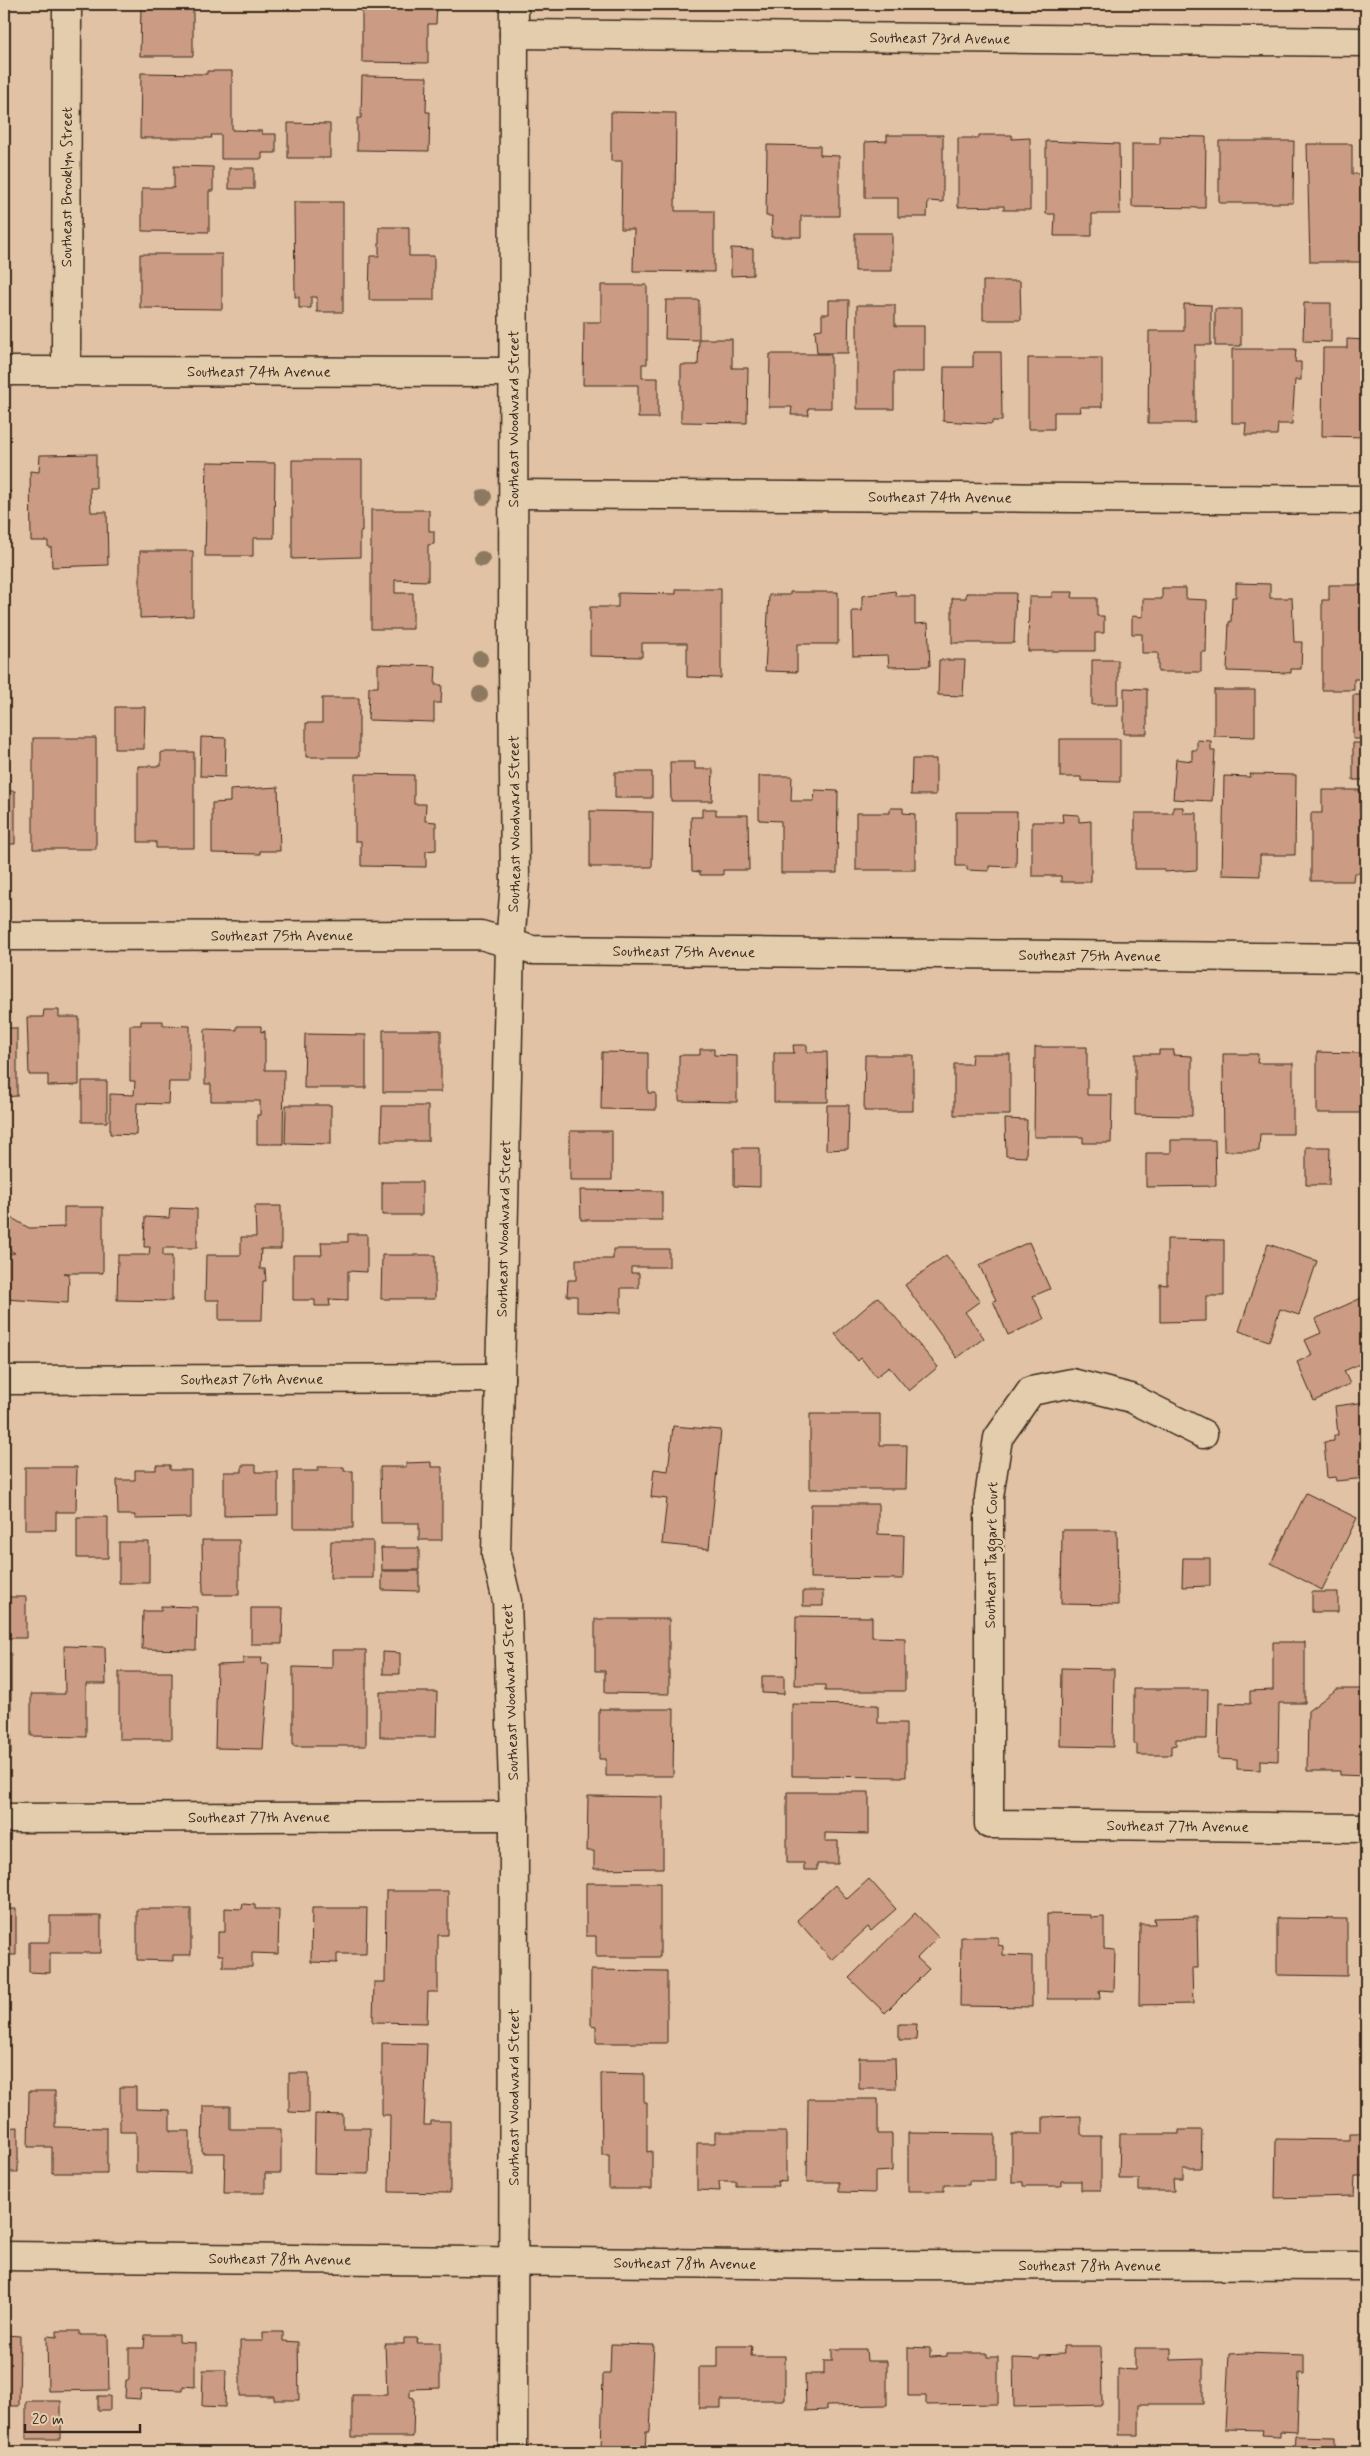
<svg xmlns="http://www.w3.org/2000/svg" width="1370" height="2456" font-family="Mynerve,sans-serif">
	<rect width="100%" height="100%" fill="#e1c2a4"/>
	<filter id="ink" filterUnits="userSpaceOnUse"><feTurbulence type="fractalNoise" baseFrequency=".02" numOctaves="2"/><feDisplacementMap in="SourceGraphic" scale="10" xChannelSelector="R" yChannelSelector="G"/><feConvolveMatrix kernelMatrix="1 2 1 2 8 2 1 2 1" color-interpolation-filters="sRGB"/></filter>
	<g filter="url(#ink)">
		<path fill="#cb9b83" stroke="#3b2a1e" d="M141,4H193V56H140Z
			M362,4H437L436,24H428V63L362,62Z
			M207,71H232V130L262,131V134H276V153H262V159H221V135H211L212,138H140L141,73L207,74Z
			M362,76L427,77L426,112H430L429,151L357,150V118H361Z
			M611,112L676,113L675,211H714V272L633,271L634,229H621L622,161H611Z
			M288,123L330,124V158H288Z
			M887,135H943V202L928,201L927,217H898V198H865V142L887,141Z
			M979,135H1012V139L1030,138V210H1004V206L958,207V138H979Z
			M1160,136L1206,137L1205,208L1132,207V144H1160Z
			M1046,141L1119,144L1120,214H1092V236H1054L1055,214H1046Z
			M1219,141H1294L1293,203H1219Z
			M1307,144H1352V174H1366V262H1310Z
			M767,145L820,146V155L839,156V216H801V237H771L772,216H766Z
			M174,166L213,167V191H209V232L142,231V188H174Z
			M229,168H254V189H229Z
			M294,202H343V312H317V297H311V308H299V297H295Z
			M379,227H409V256H434V300H369L370,256H379Z
			M855,233H892V271H855Z
			M731,248L753,249V275L731,276Z
			M140,254H222V309L140,308Z
			M983,281H1020L1021,320H983Z
			M601,285H647V364H642V378H658V418H638V385H583L584,322H601Z
			M666,300H699V339H732V368H748L747,423L681,422V365H698L699,340L665,339Z
			M829,300H849L848,353H817L815,330L822,329V314H829Z
			M1304,303H1331V342L1303,341Z
			M1184,304L1211,305V345H1195V423H1148L1149,331H1184Z
			M857,305H895V326H924V372H894V409H857Z
			M1215,309H1241V346H1215Z
			M1347,339L1366,340V437L1322,436L1323,348H1347Z
			M1232,349H1296L1295,362H1301V380H1295L1292,424H1278L1277,435H1245L1246,423H1232Z
			M973,352H1001L1002,421H992V424L943,421L944,367H973Z
			M770,354H831V408H808L809,415H791L792,407H769Z
			M1028,358H1102V407H1080L1081,412H1054V429H1028Z
			M96,454V488H90L91,512H107L108,565L52,567L51,547H48V541H31L30,471L39,472L40,455Z
			M292,460H362V532H360V557L292,559Z
			M207,462L275,463L274,538H253V556H205Z
			M4,491H11L10,529H4Z
			M371,510H429V531H434V544L428,545V581L395,580V593H413V629H371Z
			M140,551H193V616L140,618Z
			M1236,583L1270,584V598H1292L1294,642H1302L1301,669H1291V673L1227,671L1229,622H1231L1232,597H1236Z
			M1329,585H1366V679H1354V690H1322V600H1329Z
			M1162,588H1186V599L1207,600L1206,652H1201V672H1158V653H1142V634H1132V616L1143,617V599H1162Z
			M676,589H721V678L687,677V643H642V657L590,656V607H618V593L676,594Z
			M895,591L896,596H915V624L928,623L930,666L889,667L888,655L853,656L852,611H862V596Z
			M790,592H838V644H797V672L765,671L769,595H790Z
			M1052,592H1073L1072,598H1097V616H1104V633H1095V651H1028L1029,597H1052Z
			M966,593H1016L1014,643H952V598H966Z
			M939,660H965L963,696L938,695Z
			M1092,660H1118V705H1092Z
			M378,664L436,666L435,685H442L441,703H434V722L368,720L369,687H378Z
			M1124,688L1147,689V734H1124Z
			M1214,690H1255V737L1214,736Z
			M1353,695H1366V739H1353Z
			M322,698H359V757H306V723H322Z
			M115,707H145L144,749H115Z
			M201,737L226,738L225,777L200,776Z
			M33,738H96V849H33Z
			M1060,739H1120V782L1081,781V777H1060Z
			M1197,740L1211,741V751H1215L1212,801L1173,799L1176,759L1192,761V750H1197Z
			M1353,743H1366V780H1353Z
			M161,752H194V848H156V842H138V766H161Z
			M912,759H936V795H911Z
			M670,762H695V769H713L712,801H671Z
			M615,772H652V798H615Z
			M355,774L414,775V804H426L425,821L436,822V850L426,851V867L361,866V841H355Z
			M1250,774L1296,775L1295,855H1260V876L1222,875L1224,776L1250,777Z
			M759,776H792L791,801H814L815,790L838,791L837,873H781V821L759,820Z
			M278,787L280,851H260V854L212,853V803L230,802V790Z
			M1322,790H1360V812H1366V873H1354L1353,881H1311V813H1322Z
			M4,791H15V844H4Z
			M1173,807H1183V813H1197V870L1164,872V869H1135V813H1173Z
			M890,808H903V813L915,814V870H856V813H890Z
			M702,809H716V815H748L749,870H723V875H700V872L692,871L691,817H702Z
			M590,811L653,812L652,867H590Z
			M956,812H1017L1016,867L989,866V871L967,870V866H956Z
			M1062,814L1079,815V822L1091,821V882H1061V876H1032V822H1063Z
			M44,1010H59V1017H79V1085L48,1086V1075H29L27,1017H43Z
			M141,1021H163V1025L190,1026V1082H169L168,1104L137,1103L136,1135L110,1134V1094L134,1095L135,1081H130V1025H141Z
			M237,1026H261V1032L265,1031V1070H284L283,1144H257V1115H260V1101H211V1084H205V1029L237,1030Z
			M4,1028H17V1096L4,1097Z
			M383,1030H441V1092H383Z
			M305,1034L366,1035V1088H304Z
			M793,1045H807V1052H827L828,1102H774V1053H794Z
			M1035,1047H1087V1095H1112L1111,1143H1083V1137H1034Z
			M700,1049H714V1055L737,1056V1102L679,1101V1055H700Z
			M1159,1050H1174L1173,1055L1192,1056V1116L1135,1115V1054H1159Z
			M602,1052L648,1053V1093H656V1110L601,1109Z
			M1317,1052L1361,1053V1059H1366V1113H1317Z
			M972,1054H1010V1115H954V1064H971Z
			M1223,1054H1258L1257,1063H1293V1134H1260L1259,1151H1224Z
			M865,1055H913V1111H864Z
			M82,1081H107V1122H82Z
			M286,1105H331V1144L285,1143Z
			M827,1105H849L848,1149L826,1150Z
			M382,1106H428V1141H381Z
			M1005,1119L1027,1120L1026,1157L1006,1156Z
			M570,1131H612V1180H570Z
			M1171,1140H1215L1216,1186L1146,1187V1153H1171Z
			M1306,1147H1330L1329,1185H1306Z
			M734,1148H760V1187L734,1186Z
			M382,1182H422V1215H382Z
			M580,1190L662,1191V1220H581Z
			M255,1206H281V1249H261L260,1269H265L266,1281H263L262,1320H219V1300H205L206,1255H241V1237H256Z
			M64,1207H103V1273H64L69,1274L68,1303L4,1299V1254L15,1253L4,1247L5,1214L29,1228L64,1227Z
			M170,1208L197,1209V1248H163V1256H172V1301L117,1300L118,1255H149L150,1247H144L145,1217L169,1218Z
			M348,1234H367V1272L348,1271V1300L329,1299L330,1306H315V1300H293V1255H322L321,1242H348Z
			M1167,1239L1224,1240V1296H1206V1321L1160,1322V1284L1167,1285Z
			M1029,1242L1050,1289L1033,1296L1044,1319L1008,1335L993,1301L996,1300L979,1265Z
			M1268,1244L1317,1261L1299,1315L1280,1309L1269,1341L1239,1331Z
			M613,1249H669V1267H631V1273H639V1288H621V1313L577,1312V1296H567L568,1280H576V1259H613Z
			M382,1255H435V1299H381Z
			M946,1255L980,1301L965,1312L984,1338L957,1358L905,1285Z
			M1366,1296V1361L1344,1371L1350,1384L1314,1401L1297,1362L1312,1355L1305,1340L1321,1333L1315,1319Z
			M878,1297L938,1367L909,1391L889,1367L876,1377L861,1358L858,1361L835,1334Z
			M1366,1402V1478L1336,1481L1335,1477L1327,1478L1324,1442L1334,1441V1435H1338L1335,1406Z
			M810,1414H880V1445H907L906,1489H810Z
			M673,1426L721,1430L709,1549L662,1544L667,1499L651,1497L654,1469L668,1471Z
			M431,1462V1467H442V1540H419V1523H381L380,1467H406V1463Z
			M156,1465H170V1470H191V1518L135,1519V1515H118L117,1480H135V1470H156Z
			M242,1465H256V1472H278V1515L224,1516V1472H242Z
			M25,1467H77L76,1512H56V1530H25Z
			M318,1467H344V1471H353V1528H293V1471H318Z
			M1306,1493L1357,1518L1322,1590L1271,1563Z
			M811,1504H878V1534L904,1535L903,1579L810,1578Z
			M77,1517H108V1558H77Z
			M1062,1530H1117L1118,1605L1061,1604Z
			M202,1540H239V1595H203Z
			M331,1541H373V1578H330Z
			M119,1542H149V1583H119Z
			M381,1548H419V1570H382Z
			M1183,1558H1210V1586L1182,1587Z
			M382,1571H419V1591L382,1590Z
			M803,1591H823V1606H803Z
			M1312,1592H1338V1612H1312Z
			M4,1597H26V1638H4Z
			M161,1606L197,1607L196,1650L142,1649L143,1611H161Z
			M251,1608H283L282,1644H251Z
			M796,1616L872,1617V1637L905,1638V1691H825V1685H795Z
			M595,1619H669V1694L605,1693V1671H595Z
			M1273,1642H1305V1703H1279L1278,1761L1260,1760V1770L1237,1769V1760L1218,1759L1219,1703L1250,1704V1691L1273,1690Z
			M64,1646L105,1647L106,1684H86V1737L31,1736V1694H65Z
			M332,1650H366V1746H293V1667L332,1668Z
			M383,1652L400,1653V1674H383Z
			M4,1653H11V1755H4Z
			M243,1658H262L261,1664H269L263,1749L215,1748L217,1665L243,1664Z
			M1061,1668L1114,1669L1113,1747L1060,1746Z
			M119,1672H172V1739H119Z
			M762,1676H784V1694L762,1693Z
			M1134,1689H1208L1207,1739H1176V1745L1171,1746V1755H1137V1744H1134Z
			M1337,1689H1366V1776L1340,1775V1771H1307L1308,1711Z
			M380,1692H437L436,1737H380Z
			M792,1704L878,1705V1723H906V1777L792,1776Z
			M599,1709H674L673,1776H606V1759H599Z
			M787,1792H869V1834L825,1833V1841H838V1864H817V1870H804V1863H787Z
			M588,1796L663,1797V1868L594,1869V1851H587Z
			M869,1879L896,1909L871,1931L868,1927L832,1960L797,1920L835,1885L847,1899Z
			M586,1883H660V1957H596V1936H586Z
			M386,1891H448V1935H438V1992H428L427,2023L373,2022L374,1982H385Z
			M243,1904L255,1905V1909H279L278,1954L252,1953V1967H223V1955H218V1932H225V1908L242,1909Z
			M312,1908H367L366,1954H337V1963L311,1962Z
			M4,1909H16V1955H4Z
			M137,1909H191V1955H173V1961L137,1960Z
			M915,1913L938,1937L917,1958L929,1969L885,2013L849,1978Z
			M1047,1914L1091,1915V1918L1104,1917V1949L1115,1950L1114,1991L1099,1990L1100,1999H1047Z
			M50,1916H101V1953H50V1973L29,1972V1942H50Z
			M1197,1917L1198,1968H1192L1193,2004L1139,2005L1140,1924H1155L1154,1918Z
			M1277,1918L1347,1919V1976L1277,1975Z
			M961,1937H998V1945L1003,1946V1955L1032,1956V2007L960,2006Z
			M591,1970L667,1971V2043H596V2026L591,2025Z
			M899,2024H917L916,2040H899Z
			M382,2043L427,2044L424,2125H431V2121H450V2193L389,2192L390,2115H382Z
			M859,2058H895L896,2089H859Z
			M289,2073H309V2113L289,2112Z
			M601,2073L644,2074V2102H647V2152L652,2151V2189H609V2155H602Z
			M120,2087H136V2109L170,2110V2131H190V2173L136,2172V2132H120Z
			M29,2091H55V2127L107,2128V2173H52V2147H28Z
			M808,2099H878V2134H892V2171L875,2172V2193L839,2192V2182H807Z
			M203,2106H230V2129H281V2173H265V2193H224L225,2153H202Z
			M315,2114L343,2115V2128H370L369,2174L314,2173Z
			M1081,2116V2134L1084,2136H1101V2190H1081V2181H1061V2186H1023V2182H1012V2134H1043V2117Z
			M18,2127V2172H4V2128Z
			M1179,2130H1202L1201,2168H1183V2179H1173L1174,2191H1139V2179H1119L1120,2134H1179Z
			M715,2132H786V2182L777,2181L778,2186H736V2181H719L720,2191L697,2190V2143H715Z
			M908,2133L995,2134V2181H969V2185H944V2191H908Z
			M1349,2133H1366V2176H1355L1354,2196L1275,2198L1276,2139L1349,2140Z
			M57,2331H80V2335H108L109,2390L48,2391L47,2336L57,2337Z
			M263,2332H283V2341L298,2342L299,2400H274V2396H240V2341H263Z
			M4,2335L20,2336L19,2406H4Z
			M145,2335H179V2342L195,2343V2387L183,2386V2390L141,2389L140,2399L125,2398L126,2380H129V2348H144Z
			M1359,2337H1366V2452H1360Z
			M404,2338H418L417,2343H440V2388L410,2389V2397L414,2398L413,2437H352V2395H387L385,2344H404Z
			M611,2344L654,2345L650,2432H646L645,2452H601L603,2374H610Z
			M718,2346H752L751,2356H785V2400H721V2408H699V2367H718Z
			M1063,2346H1101L1102,2405L1014,2407L1013,2358L1040,2359V2355L1064,2354Z
			M908,2347L930,2348V2357L947,2356V2353H987V2357H998V2404L926,2405V2396H908Z
			M1135,2348H1171V2360L1203,2359V2404H1139V2435H1118V2369L1135,2370Z
			M832,2349H866L867,2361H887V2405L826,2406V2410L806,2411L805,2374H824V2361H832Z
			M1245,2353L1304,2355V2374L1299,2373L1297,2432L1280,2431V2436L1262,2435L1263,2430L1225,2429L1229,2354Z
			M203,2370H226L225,2407L202,2406Z
			M98,2396H110V2410H98Z
			M26,2401H61V2439H26Z
			M1295,2436L1335,2437V2452H1294Z"/>
		<g fill="none" stroke-linecap="round" stroke-linejoin="round">
			<defs>
				<g id="minor">
					<path id="s1" d="M514,34L1366,42"/>
					<path id="s2" d="M4,371L514,372"/>
					<path id="s3" d="M66,371L67,4"/>
					<path id="s4" d="M514,494L1366,500"/>
					<path id="s5" d="M4,936L481,935L532,950L1366,958"/>
					<path id="s6" d="M4,1380L500,1378"/>
					<path id="s7" d="M1203,1434L1131,1398L1072,1383L1031,1391L998,1438L989,1497V1824L1366,1828"/>
					<path id="s8" d="M4,1818L514,1816"/>
					<path id="s9" d="M4,2256L849,2265L1366,2266"/>
					<path id="s10" d="M513,2452L514,1816L507,1601L496,1554L510,944L515,882L513,661L514,4"/>
				</g>
			</defs>
			<use href="#minor" stroke="#3b2a1e" stroke-width="31"/>
			<use href="#minor" stroke="#e4cdad" stroke-width="28"/>
		</g>
		<g fill="#8d7861">
			<circle cx="484" cy="497" r="8"/>
			<circle cx="482" cy="559" r="8"/>
			<circle cx="480" cy="659" r="8"/>
			<circle cx="480" cy="694" r="8"/>
		</g>
	</g>
	<g text-anchor="middle" stroke-width="5" stroke-linejoin="round" paint-order="stroke">
		<g font-size="15" fill="#3b2a1e" stroke="#e4cdad">
			<text dy="5" stroke="none"><textPath href="#s1" startOffset="426">Southeast 73rd Avenue</textPath></text>
			<text dy="5" stroke="none"><textPath href="#s3" startOffset="184">Southeast Brooklyn Street</textPath></text>
			<text dy="5" stroke="none"><textPath href="#s2" startOffset="255">Southeast 74th Avenue</textPath></text>
			<text dy="5" stroke="none"><textPath href="#s10" startOffset="2035">Southeast Woodward Street</textPath></text>
			<text dy="5" stroke="none"><textPath href="#s4" startOffset="426">Southeast 74th Avenue</textPath></text>
			<text dy="5" stroke="none"><textPath href="#s10" startOffset="1630">Southeast Woodward Street</textPath></text>
			<text dy="5" stroke="none"><textPath href="#s5" startOffset="278">Southeast 75th Avenue</textPath></text>
			<text dy="5" stroke="none"><textPath href="#s5" startOffset="682">Southeast 75th Avenue</textPath></text>
			<text dy="5" stroke="none"><textPath href="#s5" startOffset="1088">Southeast 75th Avenue</textPath></text>
			<text dy="5" stroke="none"><textPath href="#s10" startOffset="1225">Southeast Woodward Street</textPath></text>
			<text dy="5" stroke="none"><textPath href="#s6" startOffset="248">Southeast 76th Avenue</textPath></text>
			<text transform="translate(991 1555) rotate(-89)" y="5">Southeast Taggart Court</text>
			<text transform="translate(510 1692) rotate(-92)" y="5">Southeast Woodward Street</text>
			<text dy="5" stroke="none"><textPath href="#s8" startOffset="255">Southeast 77th Avenue</textPath></text>
			<text dy="5" stroke="none"><textPath href="#s7" startOffset="816">Southeast 77th Avenue</textPath></text>
			<text dy="5" stroke="none"><textPath href="#s10" startOffset="355">Southeast Woodward Street</textPath></text>
			<text dy="5" stroke="none"><textPath href="#s9" startOffset="276">Southeast 78th Avenue</textPath></text>
			<text dy="5" stroke="none"><textPath href="#s9" startOffset="681">Southeast 78th Avenue</textPath></text>
			<text dy="5" stroke="none"><textPath href="#s9" startOffset="1086">Southeast 78th Avenue</textPath></text>
		</g>
	</g>
	<rect width="1370" height="2456" fill="none" stroke="#e4cdad" stroke-width="20"/>
	<rect x="10" y="10" width="1350" height="2436" fill="none" stroke="#3b2a1e" stroke-width="2" filter="url(#ink)"/>
	<path d="M25 2424v8h115v-8" fill="none" stroke="#3b2a1e" stroke-width="2.5"/>
	<text x="32" y="2424" font-size="15" fill="#3b2a1e" stroke="#e4cdad" stroke-width="4" paint-order="stroke">20 m</text>
</svg>
